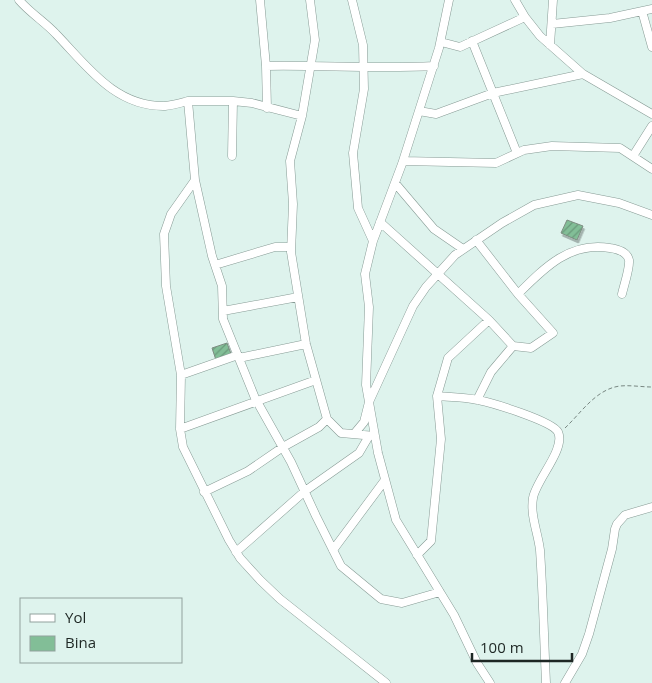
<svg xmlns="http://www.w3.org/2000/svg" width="652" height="683" font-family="'Open Sans',sans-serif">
	<defs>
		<pattern id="building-hatch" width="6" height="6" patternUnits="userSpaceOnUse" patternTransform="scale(1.25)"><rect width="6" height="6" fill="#82be97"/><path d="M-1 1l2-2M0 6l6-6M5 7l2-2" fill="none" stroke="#6a9a7b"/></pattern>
		<filter id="shadow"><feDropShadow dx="1.5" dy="3" stdDeviation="0" flood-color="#0004"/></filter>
	</defs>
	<rect width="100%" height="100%" fill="#def3ed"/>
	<path fill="url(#building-hatch)" stroke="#7e8d82" filter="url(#shadow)" d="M567,220L583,226L577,240L561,233Z
		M227,343L231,354L216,360L212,348Z"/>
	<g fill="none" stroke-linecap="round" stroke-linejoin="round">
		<defs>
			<path id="minor" d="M19,0C30,13 45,22 56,34C87,66 115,107 165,106C173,105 180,103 188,101
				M260,0L266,66L267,108
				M310,0L315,40L302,116L290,161L293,204L291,252L306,344L327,419L341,433L375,436
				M352,0L363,45L364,89L353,153L358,208L373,241
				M449,0L439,48L402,164L373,241L365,274L369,307L366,385L378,453L396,520L454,615L477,663L490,683
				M515,0L525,17L540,36L583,74L652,114
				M642,11L652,47
				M552,24L610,18L652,9
				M472,41L517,153
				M441,42L460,47L525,17
				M550,45L553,0
				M266,66C322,65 378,69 434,66
				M419,111L436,114L493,93L583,74
				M302,116L252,103L233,101H188L195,180L171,214L164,234L166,286L181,375L180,429L183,447L229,540L240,558L260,580L280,599L386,683
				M232,156L233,101
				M633,156L652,126
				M403,161L496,163L524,150L552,146L620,148L652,169
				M195,180L212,256L222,286L223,319L255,398L291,462L316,516L341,566L381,599L402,603L440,592
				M395,183L434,229L463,249
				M380,222L489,320L513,346L531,348L553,333L518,294L476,240
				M215,265L275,247H291
				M518,294C544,268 570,241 610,248C617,249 627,252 629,260C630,268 624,285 622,294
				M223,311L298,297
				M239,358L306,344
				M181,375L238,355
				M437,396C450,397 465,397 478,400C493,403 552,421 558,432C566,449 536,480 533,498C530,515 538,533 540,550C543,594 544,639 546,683
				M477,400L491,372L513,346
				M180,429L316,380
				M354,434L364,422L369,402L413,306L426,287L455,255L502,223L534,205L578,195L619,203L652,215
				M204,492L248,471L283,447L319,427L327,419
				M333,550L385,480
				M236,552L305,491L359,453L369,436
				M417,555L431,541L441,439L437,396L448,358L489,320
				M565,683L582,654L589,634L612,549L615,529L617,524L625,515L652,507"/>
		</defs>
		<use href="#minor" stroke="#879b95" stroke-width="9"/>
		<path stroke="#788782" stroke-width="1" stroke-dasharray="4 2.5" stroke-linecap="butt" d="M565,428C581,413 596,389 620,386C631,385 642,387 652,387"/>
		<use href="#minor" stroke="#fff" stroke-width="8"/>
	</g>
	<rect x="20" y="598" width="162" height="65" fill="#def3ed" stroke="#91a19d"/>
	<rect x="30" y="614" width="25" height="8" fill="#ffffff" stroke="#91a19d"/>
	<text x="65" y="623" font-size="15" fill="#1e2724">Yol</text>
	<rect x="30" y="636" width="25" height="15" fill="#82be97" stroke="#91a19d"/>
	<text x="65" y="648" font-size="15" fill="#1e2724">Bina</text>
	<path d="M472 653v8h100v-8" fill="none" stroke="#1e2724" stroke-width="2.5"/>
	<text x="480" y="653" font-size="15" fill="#1e2724" stroke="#def3ed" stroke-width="4" paint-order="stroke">100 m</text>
</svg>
